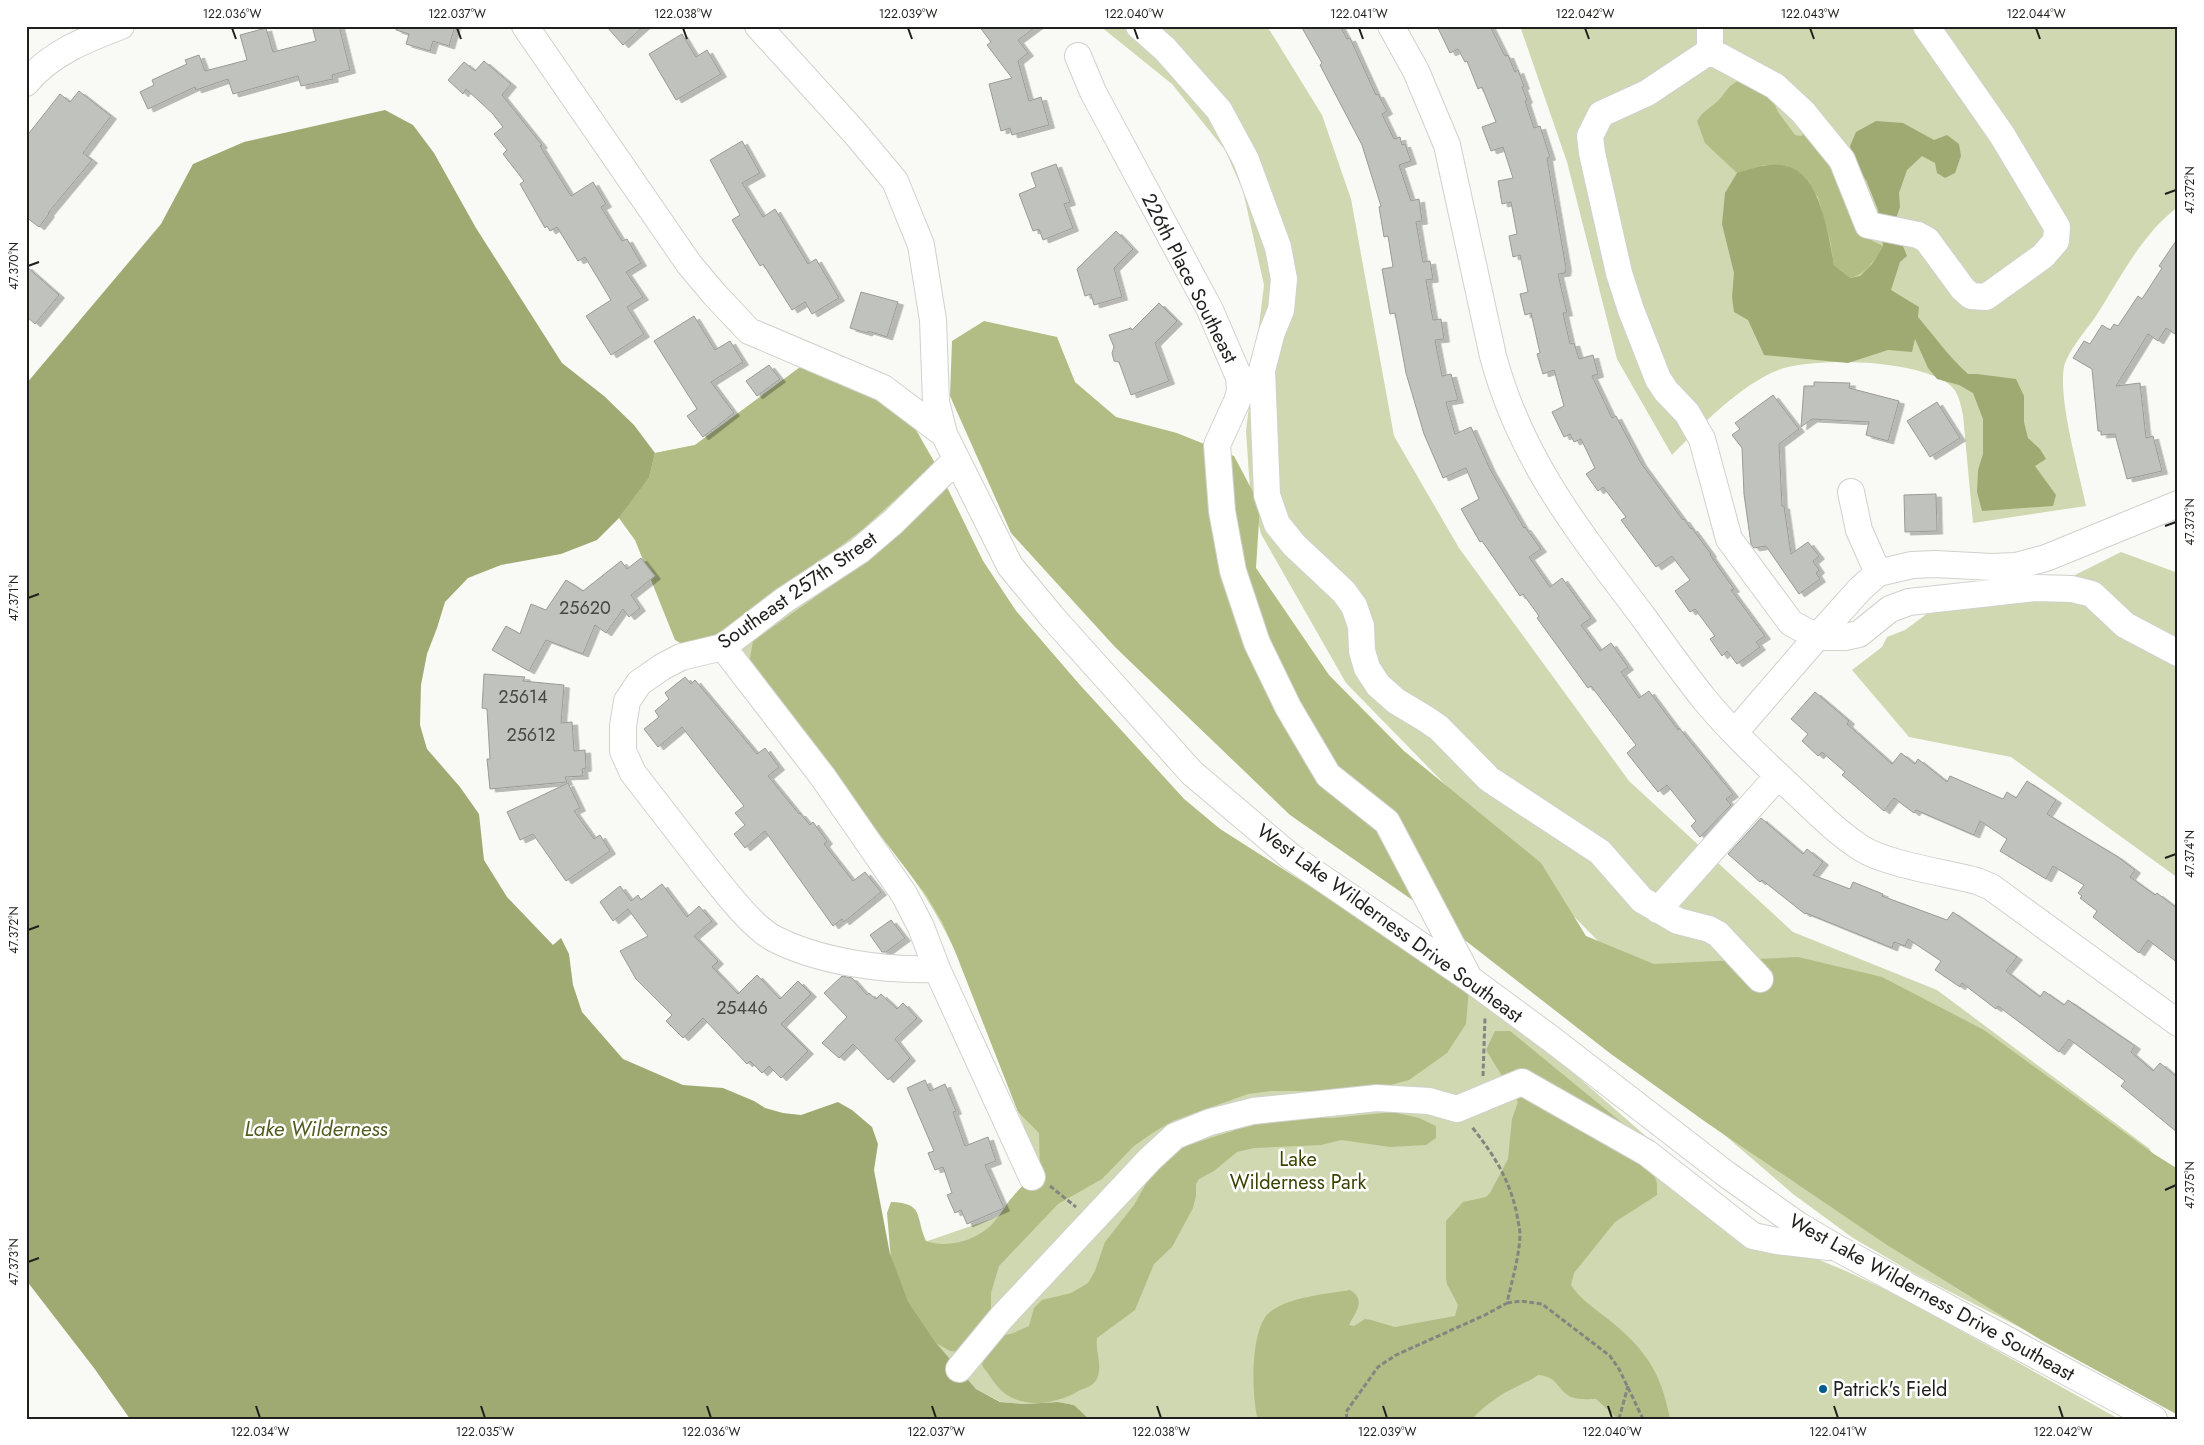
<svg xmlns="http://www.w3.org/2000/svg" width="2204" height="1445" font-family="Jost,sans-serif">
	<defs>
		<filter id="shadow"><feDropShadow dx="5.5" dy="3" stdDeviation="0" flood-color="#0004"/></filter>
	</defs>
	<rect width="100%" height="100%" fill="#f9faf5"/>
	<path fill="#cfd8b0" d="M1100,26H1267L1322,115L1351,199L1394,436L1459,548L1629,781L1793,932L1937,990L2150,1149L2178,1232V1408L1917,1275L1853,1238L1793,1194L1671,1089L1718,1064L1346,683L1261,534L1250,489L1246,431L1264,285L1243,191L1225,150L1172,84Z
		M1520,26H2178V207C2141,234 2119,281 2094,319C2085,331 2067,353 2064,367C2058,400 2079,471 2086,506L1973,523L1963,415C1961,406 1959,394 1952,387C1924,359 1806,355 1771,373C1733,392 1702,425 1672,455L1617,359L1567,162Z
		M803,365L918,433L983,561L1016,611L1079,684L1184,799L1220,829L1338,904L1522,1028L1759,1235L1846,1271L1897,1295L2119,1419H1089L1074,1405L1058,1402L1024,1404L1001,1402L976,1389L936,1344L908,1301L890,1254L1052,1198L955,951C930,896 893,850 857,802C812,745 768,688 723,631L707,639L619,518L649,478L655,453L695,445Z
		M2121,552L2178,573V878L2011,757L1909,737L1852,670L1882,647L1887,637L1905,630L1939,605L2035,595Z"/>
	<path fill="#b1bd84" d="M1738,81L1771,96L1778,112L1795,135L1801,136L1805,132L1839,178L1859,234L1883,246C1874,260 1867,274 1850,278L1834,265L1830,240L1818,197L1787,166L1764,165L1737,173L1705,143L1697,121C1704,110 1709,109 1718,101C1727,92 1725,88 1738,81Z
		M984,321L1057,337L1075,382L1116,417L1177,433L1234,456L1260,505L1256,568L1329,675L1404,751L1541,863L1586,936L1654,964L1798,957L1882,977L1984,1030L2154,1154L2178,1169V1415L2041,1340L1887,1245L1707,1123L1611,1054L1421,906L1290,815L1115,647L1011,533L950,396L952,341Z
		M803,365L850,379L913,425L935,463L863,529L822,560L714,636L687,647L675,640L635,540L619,518L649,478L655,453L695,445Z
		M944,481L983,561L1016,611L1079,684L1184,799L1220,829L1469,988L1466,1024L1447,1053L1409,1080L1387,1086L1352,1091H1271L1248,1094L1173,1121L1154,1132L1134,1146L1102,1179L1058,1204L999,1266L991,1293V1317L962,1352L950,1351L936,1343L908,1301L891,1260L887,1213L891,1202C925,1203 915,1217 926,1241C948,1249 979,1240 994,1222C1002,1213 1007,1202 1015,1194C1023,1185 1032,1177 1040,1169L1039,1133L1018,1112L955,951L942,922L926,895L749,664L753,641L876,554L915,515Z
		M1495,1031H1510L1648,1144L1650,1165L1657,1183V1195L1615,1222L1574,1273L1571,1285C1580,1299 1594,1308 1608,1319C1645,1349 1661,1371 1670,1419H1618L1596,1399C1589,1399 1578,1400 1571,1397C1558,1391 1558,1376 1538,1375C1530,1381 1523,1383 1514,1388C1499,1395 1483,1407 1472,1419H1258C1251,1397 1250,1327 1270,1312C1289,1297 1326,1294 1350,1290C1367,1300 1355,1313 1349,1325L1354,1326L1365,1319L1371,1320L1395,1327L1455,1316L1458,1305L1447,1284L1446,1278V1221L1463,1202L1486,1197L1490,1193L1508,1159L1512,1119L1518,1102L1486,1050Z
		M1393,1112L1419,1118L1436,1126V1138L1426,1145L1390,1147L1341,1140L1321,1145L1254,1148L1237,1152L1214,1171L1199,1179L1196,1184V1196L1193,1208L1172,1247L1154,1264L1135,1310L1097,1338C1095,1351 1102,1362 1098,1376C1094,1388 1084,1387 1075,1393C1054,1404 1022,1409 1002,1391C995,1385 989,1374 983,1367L982,1364L990,1340L995,1336L1011,1334L1029,1326L1034,1308L1042,1300L1071,1293L1088,1283L1095,1271L1105,1242L1134,1205L1156,1166L1173,1150L1254,1124L1308,1117L1332,1118Z"/>
	<path fill="#9faa73" d="M385,110L413,125L434,153L476,228L562,363L604,396L634,425L655,453L649,478L619,518L597,540L561,554L501,565L468,578L445,602L437,628L427,654L421,685L420,725L427,749L460,787L479,814L484,860L507,897L553,945L561,938L569,954L573,985L582,1012L623,1059L683,1085L723,1088L754,1101L765,1108L783,1113L801,1115L838,1102L852,1110L872,1127L878,1144L874,1170L890,1254L908,1301L936,1343L976,1389L1000,1402L1024,1404L1058,1402L1074,1405L1089,1419H130L94,1368L26,1280V384L161,224L193,164L244,142Z
		M1876,121L1903,123L1934,140L1947,135L1959,144L1961,156L1955,173L1945,178L1937,173L1935,163L1922,156L1907,170L1899,193L1900,207L1894,224L1907,256L1900,262L1891,290L1919,307L1918,317C1935,337 1949,357 1968,374H1977L2016,379L2024,396V422L2028,438L2040,449L2046,459L2035,466L2056,495L2053,506L1982,511L1977,492L1978,470L1983,454V419L1973,393L1959,385L1937,379L1928,368L1915,339L1912,352L1888,350L1848,363L1764,355L1748,320L1734,312L1732,297L1734,273L1722,224L1725,193L1737,173C1753,168 1769,162 1786,166C1820,173 1829,236 1834,265L1850,278L1860,276L1872,264L1883,246L1878,210L1866,180L1855,165L1850,146L1856,132Z"/>
	<path fill="#c0c2bd" stroke="#9a9b96" filter="url(#shadow)" d="M312,26H339L350,70L332,75L333,79L301,86L298,76L233,94L228,79L196,90L195,87L148,109L140,92L154,85L152,80L187,64L185,60L199,55L205,71L247,60L240,35L266,28L273,52L316,41Z
		M396,26H455L449,46L433,41L430,51L406,44L409,34L396,30Z
		M606,26H644L623,45Z
		M979,26H1037L1018,40L1028,53L1018,61L1029,101L1041,97L1049,125L1012,135L1010,128L1001,131L989,84L1012,78L987,45L991,42Z
		M1301,26H1340L1347,39L1350,38L1376,95L1378,94L1387,111L1382,114L1394,139L1400,137L1402,145L1405,144L1411,161L1399,165L1411,201L1419,199L1422,221L1416,222L1423,262L1430,261L1433,279L1426,280L1433,320L1441,319L1444,339L1435,340L1442,376L1451,374L1458,400L1446,402L1455,434L1471,427L1490,469L1524,528L1525,527L1541,549L1529,557L1550,587L1562,578L1591,618L1581,625L1600,651L1611,643L1628,667L1621,672L1639,698L1649,691L1678,730L1679,728L1733,794L1726,799L1731,805L1700,837L1691,826L1696,821L1667,785L1658,792L1627,753L1636,745L1591,686L1588,688L1537,618L1539,616L1523,594L1520,596L1482,541L1480,542L1461,509L1479,499L1466,468L1443,478L1424,434L1406,373L1395,313L1390,314L1382,269L1393,267L1388,236L1384,237L1379,207L1381,206L1362,145L1320,65L1322,63Z
		M1437,26H1490L1505,56L1508,55L1515,72L1518,70L1524,86L1522,87L1527,100L1525,101L1534,128L1540,126L1550,157L1547,158L1566,268L1565,273L1558,274L1567,313H1563L1570,344L1574,343L1579,359L1593,355L1598,374L1592,376L1612,418L1616,416L1641,463L1683,520L1684,519L1691,529L1692,528L1711,554L1710,555L1734,589L1731,590L1765,636L1756,642L1760,647L1737,664L1727,651L1722,656L1710,639L1715,636L1695,609L1690,612L1675,591L1690,580L1672,556L1656,567L1621,520L1626,517L1607,492L1603,487L1598,491L1586,474L1595,468L1581,439L1574,442L1570,434L1564,437L1552,412L1564,406L1554,370L1543,374L1537,354L1540,353L1531,313L1525,315L1520,294L1528,292L1520,255L1513,257L1509,236L1517,234L1511,202L1502,204L1498,181L1513,178L1503,147L1491,151L1482,127L1496,122L1482,87L1478,89L1467,61L1465,62L1458,49L1450,53Z
		M682,34L696,57L707,50L721,74L676,100L649,54Z
		M484,61L511,84L502,95L542,145L540,146L571,196L593,182L606,204L601,207L622,241L627,239L641,263L626,272L643,297L627,307L644,334L611,355L586,316L611,300L585,257L578,261L557,227L550,231L547,226L545,228L520,184L524,181L503,154L507,150L494,134L503,127L492,113L466,89L463,94L448,80L464,62L475,71Z
		M79,91L111,116L83,153L92,160L48,213L49,214L39,227L26,217V137L60,94L70,102Z
		M742,141L760,173L742,183L763,217L775,209L808,264L816,259L839,298L812,314L805,302L792,310L763,264L760,266L732,220L740,215L710,160Z
		M1056,164L1070,202L1064,204L1073,228L1043,240L1039,229L1033,231L1019,194L1036,187L1031,173Z
		M1116,231L1133,249L1114,268L1122,297L1094,305L1091,294L1085,296L1077,269Z
		M2178,238V336L2166,328L2158,341L2148,334L2116,386L2140,383L2146,438L2153,436L2162,471L2127,479L2115,434L2101,435V431H2098L2092,369L2073,358L2084,341L2090,344L2102,325L2110,330L2114,324L2118,326L2138,296L2142,299L2162,268L2159,266Z
		M26,266L59,295L35,324L26,316Z
		M861,292L898,302L887,337L868,331L867,333L850,328Z
		M1159,303L1177,321L1155,343L1169,381L1131,395L1119,362L1114,361L1112,353L1114,347L1109,335L1131,328L1132,330Z
		M694,316L715,350L730,341L743,362L711,382L734,413L703,437L687,416L697,409L654,341Z
		M769,365L780,379L757,396L746,381Z
		M1814,382L1850,383L1849,388L1899,401L1888,441L1866,435L1869,422L1812,419L1801,427L1804,386H1814Z
		M1773,395L1799,429L1779,444L1782,506H1784L1791,554L1808,542L1819,556L1813,561L1819,570L1816,573L1820,579L1799,594L1766,546L1754,548L1751,544L1744,494L1742,448L1732,435L1740,429L1735,423Z
		M1937,402L1960,438L1930,457L1907,421Z
		M1936,494L1937,531L1905,532L1904,495Z
		M641,558L655,576L631,595L640,608L629,617L623,609L606,633L595,625L583,654L546,640L529,671L492,650L506,626L520,634L531,604L546,610L566,580L583,591L621,561L627,569Z
		M484,674L525,677L523,681L564,685L561,723L572,722L574,751L585,750L586,768L582,769L583,776L565,777L567,782L490,789L487,759H490L487,709L482,708Z
		M685,677L691,684L695,680L757,754L765,748L779,767L768,776L799,814L800,813L810,825L813,822L827,841L824,844L853,881L865,872L881,892L844,922L842,919L833,926L765,831L745,848L734,834L745,825L735,813L744,806L682,727L658,747L644,729L659,717L655,711L669,699L665,693Z
		M1815,692L1849,721L1847,724L1892,764L1901,753L1915,764L1918,759L1947,782L1950,776L2003,799L2007,792L2016,798L2027,781L2056,800L2047,814L2118,857L2135,870L2130,877L2155,895L2157,893L2178,909V963L2148,940L2139,953L2093,917L2097,911L2080,898L2082,896L2078,893L2084,885L2053,866L2046,879L2018,862L2000,851L2007,839L1980,821L1974,835L1916,810L1914,813L1894,798L1884,811L1842,775L1845,772L1822,752L1818,756L1802,741L1808,734L1791,719Z
		M568,783L580,808L574,811L594,839L600,835L610,851L566,881L533,834L520,840L507,812Z
		M1761,818L1803,854L1807,849L1823,862L1813,875L1850,889L1853,882L1883,894L1882,896L1947,920L1953,912L2017,957L2006,971L2040,997L2044,991L2064,1005L2068,1000L2135,1046L2131,1052L2153,1071L2160,1063L2178,1078V1133L2121,1086L2125,1081L2069,1039L2059,1052L1998,1006L1996,1009L1962,983L1960,987L1935,970L1941,961L1908,939L1905,946L1894,942L1892,948L1806,913L1805,914L1762,880L1760,882L1728,854Z
		M662,884L687,917L699,906L712,921L694,936L718,961L712,967L738,994L757,975L780,999L798,981L811,994L781,1024L808,1051L781,1078L769,1066L762,1073L750,1061L747,1064L703,1018L683,1038L666,1021L672,1015L636,979L620,951L648,936L628,909L613,921L600,902L620,886L631,901L638,895L641,900Z
		M891,920L905,938L886,952H882L870,935Z
		M842,976L852,978L867,995L869,993L876,999L881,994L897,1009L903,1003L917,1018L895,1039L910,1058L888,1080L853,1044L839,1058L822,1043L847,1017L824,993Z
		M925,1080L930,1091L945,1084L956,1111L953,1112L965,1146L988,1137L996,1161L985,1165L1004,1208L967,1224L961,1210L955,1213L947,1195L952,1193L943,1167L935,1170L928,1153L934,1151L907,1088Z"/>
	<g fill="none" stroke-linecap="round" stroke-linejoin="round">
		<defs>
			<path id="minor" d="M525,26L689,264L715,295L749,331L883,388L944,434L1010,566L1053,618L1192,773L1290,856L1470,979L1550,1038L1726,1174L1798,1225L1837,1248L2154,1419
				M758,26L855,133L895,181L921,245L933,320L936,402L944,434
				M1139,26L1165,49L1219,110L1246,160L1278,247L1284,279L1281,310L1272,332L1262,370L1267,495L1277,524L1294,545L1344,592L1354,606L1361,626L1362,651L1367,668L1378,685L1396,701L1426,719L1439,728L1489,779L1600,852L1642,900L1678,921L1709,929L1718,934L1760,979
				M1391,26L1416,71L1447,145L1493,356C1521,461 1580,533 1644,618C1664,646 1684,674 1705,700C1734,735 1768,766 1801,797C1820,815 1839,834 1861,848C1885,864 1947,873 1977,881L1991,887L2178,1023
				M1710,26V51L1647,93L1601,114L1590,136L1592,153L1619,273L1631,310L1658,379L1666,391L1687,413L1702,439L1729,539L1791,623L1817,637H1845L1859,634L1890,609L1909,602L2036,588L2072,589L2092,594L2125,625L2178,653
				M1710,51L1775,86L1803,112L1842,160L1868,225L1918,235L1927,240L1963,289L1971,296L1986,297L2043,256L2056,241L2057,227L2002,135L1926,26
				M1078,56L1093,92L1210,310L1239,377L1240,391L1237,401L1217,445L1222,511L1233,571L1257,643L1288,707L1328,775L1387,822L1467,974
				M26,83C50,53 87,39 121,26
				M956,460L893,522L859,551L783,601L723,647L681,657L662,667L639,683L627,701L623,726V751L633,773C657,804 681,835 705,866C722,887 750,925 773,938C819,962 885,971 937,969L1032,1177
				M1851,492L1859,530L1878,573
				M723,647L823,777L904,894L921,927L937,969
				M1735,732L1817,637L1860,589L1878,573L1912,565L1935,564L1992,567L2016,566L2046,558L2178,504
				M1658,910L1778,776
				M959,1369L1002,1317L1150,1159L1175,1136L1210,1122L1253,1111L1377,1098L1429,1101L1457,1109L1522,1082L1647,1153L1753,1236L1777,1241L1829,1247"/>
		</defs>
		<use href="#minor" stroke="#d0d1cd" stroke-width="28"/>
		<path stroke="#848581" stroke-width="3" stroke-dasharray="5 2.5" stroke-linecap="butt" d="M1483,1076L1485,1017
			M1050,1186L1076,1207
			M1507,1303L1521,1301L1542,1304L1610,1356L1619,1369L1643,1419
			M1347,1419L1346,1412L1378,1367L1396,1355L1485,1315L1507,1303C1512,1280 1519,1258 1520,1235C1520,1228 1518,1222 1517,1215C1510,1180 1494,1155 1472,1127
			M1619,1419L1628,1386"/>
		<use href="#minor" stroke="#fff" stroke-width="26"/>
	</g>
	<path fill="none" stroke="#1f201e" stroke-width="2" d="M232,28L236,39M457,28L461,39M683,28L687,39M908,28L912,39M1134,28L1138,39M1359,28L1363,39M1585,28L1589,39M1810,28L1814,39M2036,28L2040,39M2165,194L2176,190M28,266L39,262M2165,526L2176,522M28,598L39,594M2165,858L2176,854M28,930L39,926M2165,1190L2176,1185M28,1262L39,1258M256,1406L260,1418M481,1406L485,1418M707,1406L711,1418M932,1406L936,1418M1157,1406L1161,1418M1383,1406L1387,1418M1608,1406L1612,1418M1834,1406L1838,1418M2059,1406L2063,1418"/>
	<circle fill="#005e8e" stroke="#fff" stroke-width="2" cx="1823" cy="1389" r="5"/>
	<g text-anchor="middle" stroke-width="5" stroke-linejoin="round" paint-order="stroke">
		<g font-size="18" fill="#474846">
			<text x="585" y="614">25620</text>
			<text x="523" y="703">25614</text>
			<text x="531" y="741">25612</text>
			<text x="742" y="1014">25446</text>
		</g>
		<g font-size="20" fill="#1f201e" stroke="#fff">
			<text transform="translate(1190 278) rotate(63)" y="7">226th Place Southeast</text>
			<text transform="translate(797 590) rotate(-35)" y="7">Southeast 257th Street</text>
			<text transform="translate(1390 923) rotate(36)" y="7">West Lake Wilderness Drive Southeast</text>
			<text transform="translate(1932 1297) rotate(29)" y="7">West Lake Wilderness Drive Southeast</text>
		</g>
		<g font-size="20" fill="#3b4300" stroke="#fff">
			<text x="1298" y="1166">Lake<tspan x="1298" dy="23">Wilderness Park</tspan></text>
		</g>
		<g font-size="20" fill="#1f201e" stroke="#fff" text-anchor="start">
			<text x="1833" y="1396">Patrick's Field</text>
		</g>
		<g font-size="21" font-style="italic" fill="#525c1e" stroke="#fff">
			<text x="316" y="1136">Lake Wilderness</text>
		</g>
	</g>
	<rect width="2204" height="1445" fill="none" stroke="#ffffff" stroke-width="55"/>
	<rect x="28" y="28" width="2148" height="1390" fill="none" stroke="#1f201e" stroke-width="2"/>
	<g font-size="12" text-anchor="middle" fill="#1f201e">
		<text x="232" y="18">122.036°W</text>
		<text x="457" y="18">122.037°W</text>
		<text x="683" y="18">122.038°W</text>
		<text x="908" y="18">122.039°W</text>
		<text x="1134" y="18">122.040°W</text>
		<text x="1359" y="18">122.041°W</text>
		<text x="1585" y="18">122.042°W</text>
		<text x="1810" y="18">122.043°W</text>
		<text x="2036" y="18">122.044°W</text>
		<text transform="translate(2190 190) rotate(-90)" y="4">47.372°N</text>
		<text transform="translate(14 266) rotate(-90)" y="4">47.370°N</text>
		<text transform="translate(2190 522) rotate(-90)" y="4">47.373°N</text>
		<text transform="translate(14 598) rotate(-90)" y="4">47.371°N</text>
		<text transform="translate(2190 854) rotate(-90)" y="4">47.374°N</text>
		<text transform="translate(14 930) rotate(-90)" y="4">47.372°N</text>
		<text transform="translate(2190 1185) rotate(-90)" y="4">47.375°N</text>
		<text transform="translate(14 1262) rotate(-90)" y="4">47.373°N</text>
		<text x="260" y="1436">122.034°W</text>
		<text x="485" y="1436">122.035°W</text>
		<text x="711" y="1436">122.036°W</text>
		<text x="936" y="1436">122.037°W</text>
		<text x="1161" y="1436">122.038°W</text>
		<text x="1387" y="1436">122.039°W</text>
		<text x="1612" y="1436">122.040°W</text>
		<text x="1838" y="1436">122.041°W</text>
		<text x="2063" y="1436">122.042°W</text>
	</g>
</svg>
